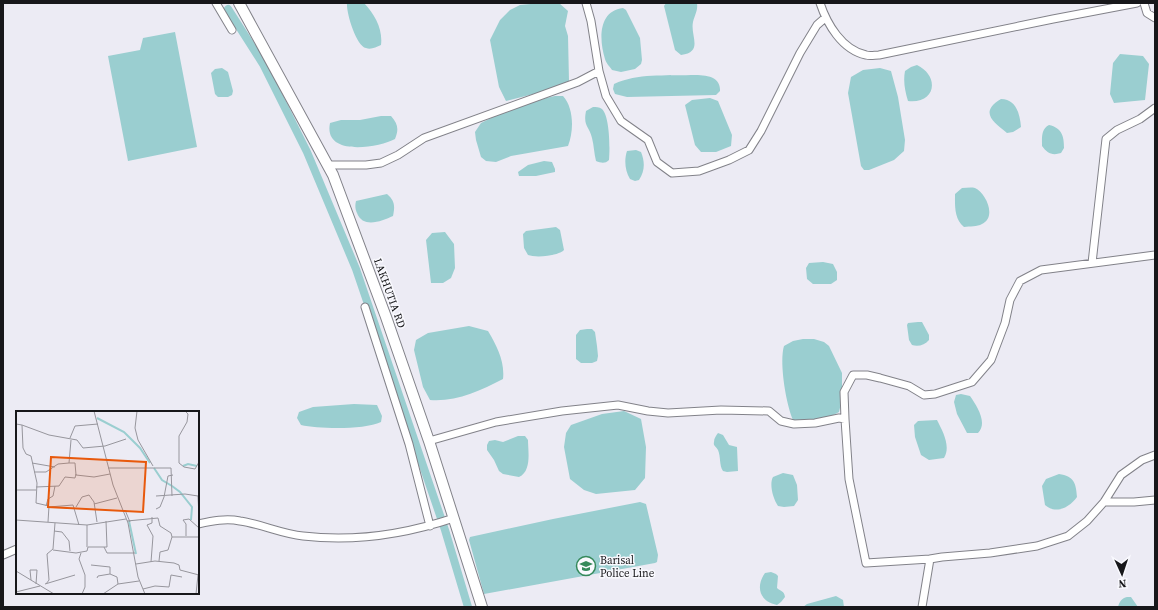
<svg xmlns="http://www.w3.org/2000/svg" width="1158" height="610" font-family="'Source Serif 4',serif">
	<rect width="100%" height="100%" fill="#ecebf4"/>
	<path fill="#9aced0" d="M347,3H364C375,15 383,29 381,45C376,47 371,50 366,48C356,46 346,12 347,3Z
		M541,3H559L568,11L565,26L568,36L569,81L553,89L506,101L499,87L490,40L500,20L510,10L520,5Z
		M666,3H697C698,11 695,14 693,22C690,36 704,52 681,55L675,50L664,6Z
		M623,8L626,10L640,38L642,60L641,64L635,69L621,72L612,70C610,67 606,63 605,59C599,40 598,11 623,8Z
		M175,32L197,147L128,161L108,56L140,50L143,38Z
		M1120,54L1143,56L1149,64L1145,100L1114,103L1110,94L1113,63Z
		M917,65C940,76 936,104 908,101C905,91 903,81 905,71L911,67Z
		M222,68L228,72L233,91L232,95L228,97H218L215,94L211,73L215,69Z
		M880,68L891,71L898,97L905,140L904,151L894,160L869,170H864L861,166L848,93L851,77L863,70Z
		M691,75C703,75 721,75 720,91L716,95L627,97L615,94L613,89L614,84C638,73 665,76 691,75Z
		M555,96H563C574,108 574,131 568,146L511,156L496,162L486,161L481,157L476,140L475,132L481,123L499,114L546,98Z
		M710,98L718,101L732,135L731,146L716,152H701L695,145L685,105L692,100Z
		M1001,99C1016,99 1020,114 1021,127L1013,132L1007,133C993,122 979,112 1001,99Z
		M593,107C596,107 599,107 602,109C610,117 610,149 609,160C605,164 601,163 596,161C594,153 594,146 592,138C589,125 583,127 586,111Z
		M381,116H391C398,124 399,129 395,139C378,148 323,157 330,123L341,120H360Z
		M1049,125C1062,128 1064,136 1064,148L1061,153C1052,156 1047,153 1042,146C1042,138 1041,129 1049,125Z
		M636,150L641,152C645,162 645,171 639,180L635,181L630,179C625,171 624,160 627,151Z
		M544,161L552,162L555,169V172L536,176H519L518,172L528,165Z
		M962,188C966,188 971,187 975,188C986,193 997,217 982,224C977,227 970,226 964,227C954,219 955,205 955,194Z
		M387,194C395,201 395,206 393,216C382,221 363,229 357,213C355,209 355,205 356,201Z
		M556,227L560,230L564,250C558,256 536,258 528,255L524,248L523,234L526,231Z
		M445,232L454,244L455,268L451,278L443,283H431L426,240L432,233Z
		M823,262L833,264L837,272V280L831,284H813L807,279L806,268L809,263Z
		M918,322H922L929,335V340C925,345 918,347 912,345L909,340L907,325L908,323Z
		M469,326L488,331C497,346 505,362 503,379C480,391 456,402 430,400L423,387L414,350L416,340L428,333Z
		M587,329H592L595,332L597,346L598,356L597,361L592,363H581L576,359V335L580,330Z
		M803,339H814L824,342L829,346L842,373V399L839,412C826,420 808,424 793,420C786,404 779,362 784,346L793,341Z
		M961,394L970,396C977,406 988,423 978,433H967L957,414L954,402L956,395Z
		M354,404L377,405L382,416L381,422C364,430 319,429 301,425L297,418L299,412L313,407Z
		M624,411L641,419L646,447L645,478L635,490L596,494L584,490L570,479L564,447L566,433L571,425L602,414Z
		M937,420C943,432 951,446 944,458L929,460L921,455L915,437L914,425L918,421Z
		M718,433L723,435L729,445L737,447L738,471L727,472L723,471C719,465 721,457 718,450C716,446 713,446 714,442C714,438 716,436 718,433Z
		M518,436H525L528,440C528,451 532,471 519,477L503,474L499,471L494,460L487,450V445L489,441L495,440L503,442Z
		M783,473L793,475L797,485L798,500L794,506L784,507L778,506C773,499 769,484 773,477Z
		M1059,474C1074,476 1076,483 1077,497C1070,507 1056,515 1045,505L1042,486L1046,479Z
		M640,502L646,504L658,555L657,562L655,563L484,594L469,540L470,537L553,519Z
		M771,572L776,574L778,576L777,588C781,592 784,590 785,597L781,602L777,605C760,602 755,587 765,573Z
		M836,596L843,600L844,607H803L807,604Z
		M1127,597H1131L1138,607H1118C1119,602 1122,598 1127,597Z"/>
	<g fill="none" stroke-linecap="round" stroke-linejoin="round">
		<path stroke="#9aced0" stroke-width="8" d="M228,9L263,64L307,152L356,269L445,530L468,607"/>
		<defs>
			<path id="street" d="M216,3L232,30
				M586,3L591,21L599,71L606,96L621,121L648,140L657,162L672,173L699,171L729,160L749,150L761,131L800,53L817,25L825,18
				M820,3C827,24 842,50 866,55C870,56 875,55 879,55L1053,19L1137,3
				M1144,3L1147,13L1155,18
				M327,165H366L381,163L398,155L424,138L578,82L599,71
				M1092,263L1106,139L1117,130L1140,119L1155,108
				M365,307L409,444L430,526
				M845,419L844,392L853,375H867L880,378L909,386L924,395L935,394L972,382L991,360L1005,323L1010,300L1020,281L1041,270L1155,255
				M429,441L496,422L562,411L618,405L648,411L668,413L721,410L769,411L781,421L794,424L815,423L839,418L845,419L849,479L866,563L930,559
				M1104,502H1134L1155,500
				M198,524C212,521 226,518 240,521C261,524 282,534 303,536C353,542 406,534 454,518
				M3,555L17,549
				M922,607L930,559L942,557L990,553L1037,546L1068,536L1087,521L1104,502L1121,475L1142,460L1155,455"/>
			<path id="secondary" d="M239,3L333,175L386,317L429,441L482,607"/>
		</defs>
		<use href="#street" stroke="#828289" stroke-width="9"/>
		<use href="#secondary" stroke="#828289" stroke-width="12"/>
		<use href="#street" stroke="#fff" stroke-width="7"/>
		<use href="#secondary" stroke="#fff" stroke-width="10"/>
	</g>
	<defs>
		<symbol id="school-ring" viewBox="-11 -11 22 22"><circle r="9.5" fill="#f9f9fe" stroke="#35895b" stroke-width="1.5"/><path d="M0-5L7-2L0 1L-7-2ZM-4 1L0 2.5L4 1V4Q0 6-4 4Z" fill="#35895b"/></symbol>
	</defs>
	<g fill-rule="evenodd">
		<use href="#school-ring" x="575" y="555" width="22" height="22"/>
	</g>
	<g text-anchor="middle" stroke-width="3" stroke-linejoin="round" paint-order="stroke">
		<g font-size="11" fill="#17171a" stroke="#f9f9fe">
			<text transform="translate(390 293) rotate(70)" y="4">LAKHUTIA RD</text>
		</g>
		<g font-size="11" fill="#17171a" stroke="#f9f9fe" text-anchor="start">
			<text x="600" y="564">Barisal<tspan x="600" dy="13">Police Line</tspan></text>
		</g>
	</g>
	<g transform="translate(16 411)">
		<rect width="183" height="183" fill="#ecebf4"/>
		<path fill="none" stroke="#9aced0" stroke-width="2" d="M81,7L108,21L124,37L134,52M167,55L172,53L181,55M138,57L146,69L156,75M156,75L164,81L176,96L175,109M113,110L120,143"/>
		<path fill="none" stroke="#97969d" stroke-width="1" d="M78,0L97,74L112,112L122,166L129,183M121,0L119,17L122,29L137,55M169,0L172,3L171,11L163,25V52L168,56L179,58L183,51M0,13L6,14L7,37L10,43L15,45L21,72L20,92L33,95L32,111M6,14L33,24L61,29L67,37L89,35L110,28M54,27L59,15L82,13M16,52L39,56M53,52H59L60,64L78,66L94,63M92,57H155L156,85M18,61H30L42,53L53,52L55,29M20,76L43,75L49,66L59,67L60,63M0,79H20M140,85L169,83L182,85M182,85L183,106M78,93L101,87M30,95L32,88L37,85L39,75M33,96L57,94L63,114M60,96L66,86L73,84L78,91L81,111M140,98L144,96L148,86L152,65L157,64M109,99L114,111M0,109L71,114L110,108M111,110L142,107L144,115L155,122L156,126H183M71,114V136M38,120L46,121L53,130L54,140M170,125V113L167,109L173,108L183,117M88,136L91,142H119M37,139L60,142L71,140L72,136H91L90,110M65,142L63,148L69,164V176L66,183M143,150L144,141L152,139L156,126M135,151L137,125L131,114L136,112V106M120,153L139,150L158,152L163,154L164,159L183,164M75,154L94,156V163M0,160L38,183M81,167L82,165L94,163L101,166L102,173M15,169L14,159H21L20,173M29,173L59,164M30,173L33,169L31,143L37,138L39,112M127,178L139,175L153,176L155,164L166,166M0,181L24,175M87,183L102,173L123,170M180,183L182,164"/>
		<path fill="#e8590c" fill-opacity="0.15" stroke="#e8590c" stroke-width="2" d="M35,46L130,51L127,101L32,96Z"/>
		<rect width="183" height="183" fill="none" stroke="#17171a" stroke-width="2"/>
	</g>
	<rect width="1158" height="610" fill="none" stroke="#17171a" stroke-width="8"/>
	<g transform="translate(1122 574) rotate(177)" stroke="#f9f9fe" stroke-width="3" paint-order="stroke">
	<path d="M0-3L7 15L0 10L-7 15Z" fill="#17171a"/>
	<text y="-6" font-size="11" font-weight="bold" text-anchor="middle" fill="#17171a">N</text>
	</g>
</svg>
